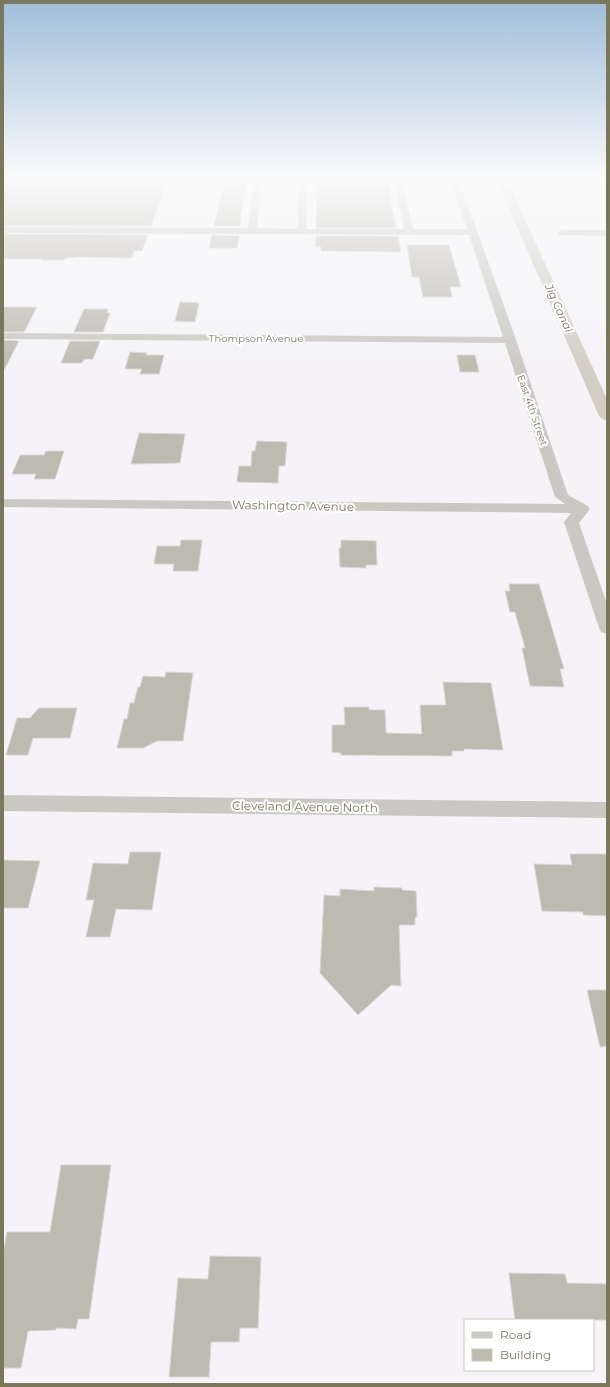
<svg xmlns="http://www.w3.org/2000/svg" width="610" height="1387" font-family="Montserrat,sans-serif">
	<rect width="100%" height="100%" fill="#f5f3f7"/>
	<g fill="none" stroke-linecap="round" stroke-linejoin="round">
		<path fill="#d2cec4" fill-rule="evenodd" d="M496,178H506L607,399V421L602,419L599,416Z"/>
	</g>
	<path fill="#bdbaaf" stroke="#d7d6d8" d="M3,178H168L151,226H3Z
		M317,178H389L391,204L396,228H316Z
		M225,180H248L240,217H241L240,226H214Z
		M3,234L148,235L142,251H134L132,258L79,257L65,258L64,260H42L43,259H3Z
		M212,235L239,236L237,248H209Z
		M316,236H398L401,252L321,251V247H315Z
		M407,245H449L461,287H450L452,297H423L419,277H412Z
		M180,302L199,303L195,322L175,321Z
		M3,307H37L24,332H3Z
		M84,309H108L107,313H110L103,332H74Z
		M3,340L19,341L3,372Z
		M70,341H100L93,359H84L82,363H61Z
		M130,352L147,353L146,355H164L159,374H140L142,369H125Z
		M457,355H475L479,372H460Z
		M139,433L185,434L180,463L131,464Z
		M257,441L287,442L285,466H279L278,483L237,482L239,466H251L252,451H255Z
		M46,451H64L55,479H34L36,474H12L20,455H44Z
		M181,540H202L198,571H173L174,564H154L157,546H180Z
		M341,540L376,541L377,565H366V568L340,567L339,548H341Z
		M509,584H539L564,669H560L564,687L530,686L522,648H525L515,612H510L505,591H510Z
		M166,672L193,673L183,741H157L143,748H117L124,719H127L130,703H134L138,687H140L143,676L165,677Z
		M443,682L491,683L503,750L464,749V751H452V756L341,755V753L332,752V725H345L344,707H369V710H385L386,733L422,734L420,705H446Z
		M39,708H77L70,738H33L28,755H6L17,718H30Z
		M130,852H161L152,910L116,909L110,937H86L94,900H86L93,863L128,864Z
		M570,854H607V916L583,915V912L542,911L534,864L572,865Z
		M3,860L40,861L28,908H3Z
		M374,887L402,888V890L416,891L417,917H415V925H399L401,986L391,985L358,1015L320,973L324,895L340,896V889L374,891Z
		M587,990H607V1046L600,1047Z
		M61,1165H111L89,1319H78L76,1329L56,1328V1330L28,1331L21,1368H3V1253L7,1232H50Z
		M210,1256L261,1257L258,1328H240L239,1342H211L209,1377H169L178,1278L208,1279Z
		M509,1273L565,1274L567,1283L607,1284V1320H515Z"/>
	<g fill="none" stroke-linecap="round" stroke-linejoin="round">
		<path fill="#cac9c1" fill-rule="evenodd" d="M255,178H301L306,179L307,229H404L396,189L400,181L450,180V178H458L513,331L568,495L588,506L590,509L579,523L607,604V634L601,632L599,628L564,522L571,513L3,507V499L565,504L555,497L505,343L3,339V333L503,337L469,235L3,233V227L248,228ZM281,179L299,182L298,229L257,228L262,181ZM406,185H452L467,229H413L404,189Z
			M563,230H607V236L560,235L558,233L560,231Z
			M3,795L607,802V818L3,811Z"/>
	</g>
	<linearGradient id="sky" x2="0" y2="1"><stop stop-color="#9fbeda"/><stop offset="0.48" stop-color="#fafafb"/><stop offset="1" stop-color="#fafafb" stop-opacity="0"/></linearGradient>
	<rect width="610" height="372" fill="url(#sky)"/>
	<g text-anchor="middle" stroke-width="4" stroke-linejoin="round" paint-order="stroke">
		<g font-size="10" fill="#7b775b" stroke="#fff">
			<text x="256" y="342">Thompson Avenue</text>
			<text transform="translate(533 410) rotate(71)" y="4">East 4th Street</text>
		</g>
		<g font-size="11" font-style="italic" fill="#7c715a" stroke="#fff">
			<text transform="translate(559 308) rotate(66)" y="4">Jig Canal</text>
		</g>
		<g font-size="12" fill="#7b775b" stroke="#fff">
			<text transform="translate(293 506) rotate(1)" y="4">Washington Avenue</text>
			<text transform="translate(305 807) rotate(1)" y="4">Cleveland Avenue North</text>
		</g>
	</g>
	<rect width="610" height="1387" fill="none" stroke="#7b775b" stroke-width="8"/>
	<rect x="464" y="1319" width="130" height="52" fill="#ffffff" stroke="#cac9bd"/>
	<rect x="472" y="1332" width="20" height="6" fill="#cac9c1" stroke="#cac9bd"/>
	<text x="500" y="1339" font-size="12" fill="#7b775b">Road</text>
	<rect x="472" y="1349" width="20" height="12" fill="#bdbaaf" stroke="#cac9bd"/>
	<text x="500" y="1359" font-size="12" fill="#7b775b">Building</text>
</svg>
